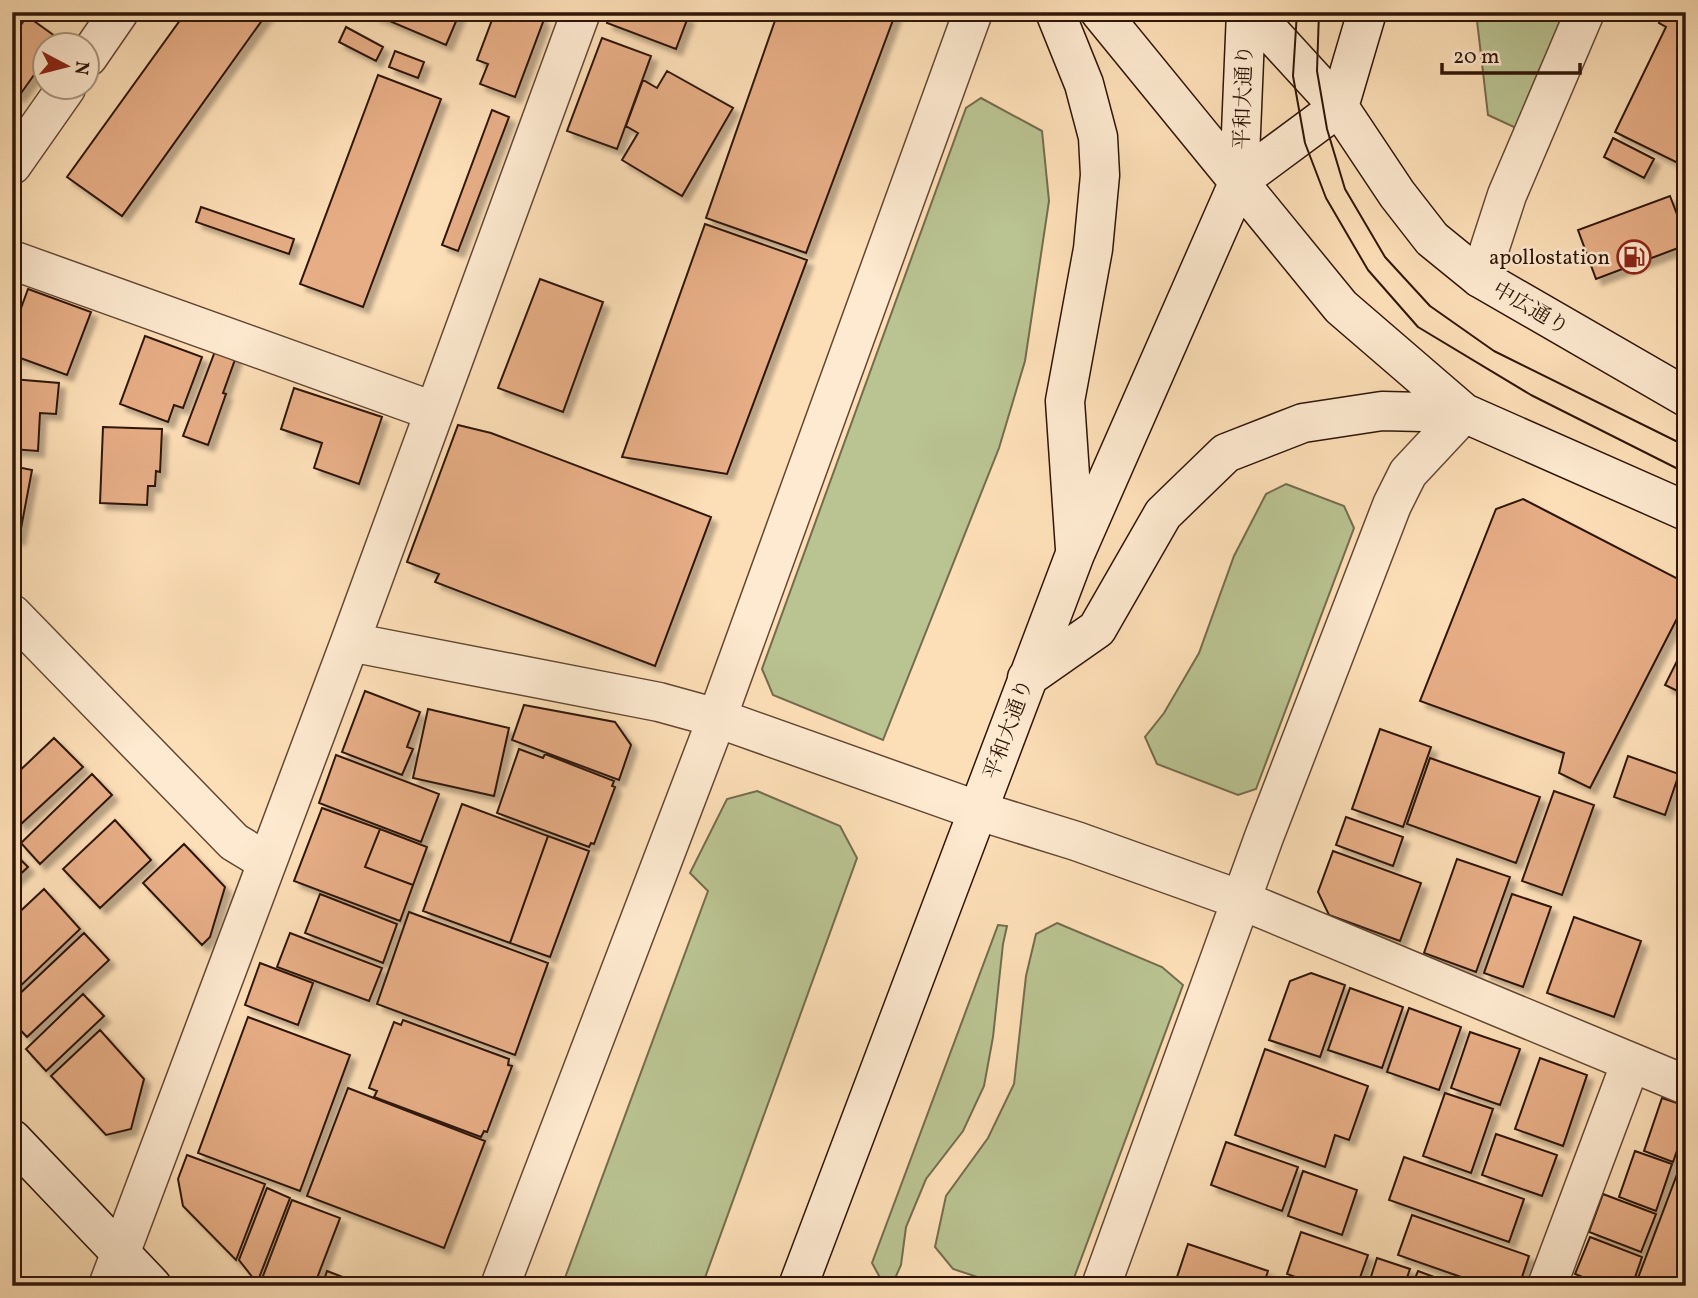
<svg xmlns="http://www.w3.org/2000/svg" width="1698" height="1298" font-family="Vollkorn,'Noto Serif JP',serif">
	<defs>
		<filter id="shadow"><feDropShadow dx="6" dy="6" stdDeviation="2" flood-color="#0004"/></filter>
	</defs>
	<rect width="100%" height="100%" fill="#fddfb7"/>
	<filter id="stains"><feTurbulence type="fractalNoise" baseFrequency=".00286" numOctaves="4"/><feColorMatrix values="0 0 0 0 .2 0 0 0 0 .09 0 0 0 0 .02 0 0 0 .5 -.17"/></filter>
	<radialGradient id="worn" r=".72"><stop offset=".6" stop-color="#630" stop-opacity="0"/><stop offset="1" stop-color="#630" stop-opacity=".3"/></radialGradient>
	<path fill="#bac392" stroke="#746c4e" stroke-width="2" d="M1476,12H1564L1516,128L1488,115Z
		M981,98L1042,131L1049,201L1025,361L999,448L883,740L773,695L762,669L966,108Z
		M1286,484L1344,506L1354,528L1256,789L1238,795L1157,764L1145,737L1164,713L1199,653L1234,556L1266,494Z
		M757,791L840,826L857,858L702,1286H562L708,891L690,873L727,799Z
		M1057,923L1162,967L1183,985L1071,1286H1005L953,1269L935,1247L946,1196L988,1138L1014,1084L1026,976L1036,934Z
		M998,925L1007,926L1003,944L993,1037L984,1086L963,1131L926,1179L906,1227L901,1265L892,1285L883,1283L872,1263Z"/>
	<path fill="#e7ae86" stroke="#2f1609" stroke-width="2" filter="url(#shadow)" d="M186,12H268L122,216L67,177Z
		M374,12H460L446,45L373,14Z
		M495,12H538L543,22L515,97L480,84L488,64L477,60Z
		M611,12H674L688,17L676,49L607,23Z
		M778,12H896L806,253L706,218Z
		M1664,12H1686V167L1615,132L1666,27L1659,23Z
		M27,16L59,39L55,46H46V58L19,96L12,92V38Z
		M346,27L383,47L376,61L339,42Z
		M602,38L651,56L617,149L567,131Z
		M395,51L424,62L418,78L389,67Z
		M667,71L733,108L682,196L622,160L638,133L626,126L643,80L657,88Z
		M378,75L441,99L363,307L300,284Z
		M492,110L509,117L458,251L442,245Z
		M1613,138L1654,159L1644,178L1604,157Z
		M1670,196L1686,238V245L1596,279L1578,230Z
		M201,207L294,239L289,254L196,222Z
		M705,224L807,260L727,474L622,457Z
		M540,279L603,302L563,412L498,388Z
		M28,289L91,312L67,375L12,355V333Z
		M145,336L202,357L183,408L174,405L168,422L120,404Z
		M217,346L237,354L223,393L226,394L208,445L183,436Z
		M12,379L59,383L56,414L40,413L38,451L12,449Z
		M294,388L382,417L359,484L314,468L322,443L281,429Z
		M458,425L491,433L711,517L655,666L435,582L439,574L407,562Z
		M103,427L162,429L160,472L156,471L155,486H148L147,505L100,503Z
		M12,466L32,470L19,539L12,538Z
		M1523,499L1686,583V601L1590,788L1559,773L1564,753L1420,701L1496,509Z
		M1684,647L1686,648V695L1665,685Z
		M365,691L420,712L407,747L413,749L402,775L342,752Z
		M524,705L615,722L631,745L619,780L512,740Z
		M428,709L509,728L494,796L413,778Z
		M1380,729L1431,747L1403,827L1352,809Z
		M54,738L83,767L21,824L12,814V778Z
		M519,749L543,758L545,754L614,781L612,786L615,787L594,844L591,843L589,847L497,813Z
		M336,755L439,794L421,842L319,803Z
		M1628,756L1679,774L1665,815L1614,797Z
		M1430,758L1540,797L1516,863L1407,824Z
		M92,774L112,795L40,864L21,843Z
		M1554,791L1594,805L1562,895L1522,881Z
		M462,804L548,836L510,943L423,911Z
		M322,808L380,829L365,867L413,885L400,921L294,881Z
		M1346,817L1403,837L1393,866L1336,845Z
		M115,820L151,860L100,908L63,869Z
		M380,829L427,847L413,885L365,867Z
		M548,836L589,851L550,957L510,943Z
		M184,844L225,887L210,937L202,945L143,883Z
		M12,851L28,867L12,882Z
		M1333,851L1421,883L1400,941L1329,915L1318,892Z
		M1457,859L1510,877L1476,972L1424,953Z
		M44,889L80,929L12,994V919Z
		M320,894L397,924L383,963L305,933Z
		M1512,894L1551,907L1523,987L1484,973Z
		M409,912L548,963L515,1055L377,1004Z
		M1574,917L1641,941L1614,1017L1547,993Z
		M84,933L109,960L27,1037L12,1021V1001Z
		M290,933L382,968L369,1001L277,967Z
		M260,963L313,983L298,1025L245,1005Z
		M1311,973L1345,985L1320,1057L1269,1040L1290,981Z
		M1350,988L1403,1007L1382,1068L1328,1050Z
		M83,994L104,1016L46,1071L26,1049Z
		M1409,1008L1461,1027L1439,1090L1387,1072Z
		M248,1017L350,1055L300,1191L198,1153Z
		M403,1020L509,1059L508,1065L512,1066L487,1132L484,1131L481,1137L374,1097L377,1091L369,1088L394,1022L401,1025Z
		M100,1030L144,1079L131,1129L106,1135L51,1076Z
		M1470,1032L1520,1049L1500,1105L1451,1088Z
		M1265,1049L1368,1086L1349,1140L1335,1135L1325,1167L1235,1135Z
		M1540,1058L1587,1075L1563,1146L1515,1129Z
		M348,1088L485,1141L444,1248L307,1196Z
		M1445,1093L1493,1109L1471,1173L1423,1156Z
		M1662,1098L1686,1106V1125L1673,1162L1644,1151Z
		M1496,1134L1557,1155L1542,1196L1482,1175Z
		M1226,1142L1298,1167L1282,1211L1211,1185Z
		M1635,1151L1672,1164L1656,1211L1619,1197Z
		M1685,1153L1686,1286H1635Z
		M187,1155L265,1184L236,1260L183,1206L178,1179Z
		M1404,1157L1524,1199L1509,1242L1389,1200Z
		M1303,1171L1357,1190L1342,1235L1288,1216Z
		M267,1188L290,1198L257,1283L239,1260Z
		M1603,1194L1656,1214L1641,1252L1589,1232Z
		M292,1200L340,1218L314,1286H261L260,1284Z
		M1412,1215L1529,1256L1519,1286H1487L1398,1255Z
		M1301,1232L1368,1255L1357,1286H1320L1287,1274Z
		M1590,1237L1642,1257L1632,1286H1605L1575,1274Z
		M1188,1244L1268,1271L1263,1286H1174Z
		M1377,1258L1410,1269L1404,1286H1368Z
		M327,1271L366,1286H322Z
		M1418,1271L1458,1286H1412Z"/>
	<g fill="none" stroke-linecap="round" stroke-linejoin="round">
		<defs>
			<path id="street" d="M88,57L119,12
				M12,165L66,88
				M12,260L433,411
				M1480,278L1507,195L1585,12
				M12,614L234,842L267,862
				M350,642L659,702L717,718L979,811L1076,841L1241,900L1686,1085
				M108,1286L350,642L581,12
				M500,1286L717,718L973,12
				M1101,1286L1264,837L1392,505L1408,473L1464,413
				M1547,1286L1631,1062"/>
			<path id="secondary" d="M1055,12L1084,84L1098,137L1100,175L1093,249L1065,401L1075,549
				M1100,12L1341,307L1464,413L1686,511
				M1252,12L1339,107L1397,194L1432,239L1480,278L1686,397
				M1239,181L1339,107L1367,12
				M1027,678L1097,629L1163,514L1226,453L1303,423L1382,411L1464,413
				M12,1139L152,1286
				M798,1286L1075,554L1239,181L1246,12"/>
		</defs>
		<use href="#street" stroke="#624834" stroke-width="41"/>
		<use href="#secondary" stroke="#2f1609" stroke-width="41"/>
		<use href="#street" stroke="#feead0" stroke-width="38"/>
		<use href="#secondary" stroke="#feead0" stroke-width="38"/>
		<path stroke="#2f1609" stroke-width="2" d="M1297,12L1293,76L1305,143L1326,198L1368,270L1418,327L1531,395L1686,473
			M1319,12L1317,71L1327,129L1345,189L1385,257L1430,306L1494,351L1686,446"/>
	</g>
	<defs>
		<symbol id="fuel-ring" viewBox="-11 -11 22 22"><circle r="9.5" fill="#feead0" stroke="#8f2418" stroke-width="1.5"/><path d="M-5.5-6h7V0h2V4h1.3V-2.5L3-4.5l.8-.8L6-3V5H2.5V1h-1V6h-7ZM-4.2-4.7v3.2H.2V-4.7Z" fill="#8f2418"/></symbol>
	</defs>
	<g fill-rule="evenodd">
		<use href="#fuel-ring" x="1615" y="238" width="38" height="38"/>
	</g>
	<g text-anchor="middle" stroke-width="5" stroke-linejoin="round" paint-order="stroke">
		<g font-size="21" fill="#2f1609" stroke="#feead0">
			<text transform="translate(1243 97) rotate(-88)" y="7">平和大通り</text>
			<text transform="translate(1531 308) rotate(30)" y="7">中広通り</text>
			<text transform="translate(1008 729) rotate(-70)" y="7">平和大通り</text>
		</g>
		<g font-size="21" fill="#2f1609" stroke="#feead0" text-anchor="end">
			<text x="1610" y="264">apollostation</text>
		</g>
	</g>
	<rect width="1698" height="1298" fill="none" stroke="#fddfb7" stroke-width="42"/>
	<rect x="14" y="14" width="1670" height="1270" fill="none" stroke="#2f1609" stroke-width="3.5"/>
	<rect x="21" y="21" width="1656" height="1256" fill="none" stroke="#2f1609" stroke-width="2"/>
	<g transform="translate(66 66) rotate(97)"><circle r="33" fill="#feead0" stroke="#ab9580" stroke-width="2"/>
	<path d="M0-5L12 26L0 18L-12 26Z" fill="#8f2418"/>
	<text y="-10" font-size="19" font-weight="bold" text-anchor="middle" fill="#2f1609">N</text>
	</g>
	<path d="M1442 63v10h138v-10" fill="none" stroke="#2f1609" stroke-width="3.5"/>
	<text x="1453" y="63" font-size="21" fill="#2f1609" stroke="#feead0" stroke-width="5" paint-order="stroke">20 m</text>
	<rect width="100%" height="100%" filter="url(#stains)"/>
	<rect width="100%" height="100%" fill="url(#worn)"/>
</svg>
